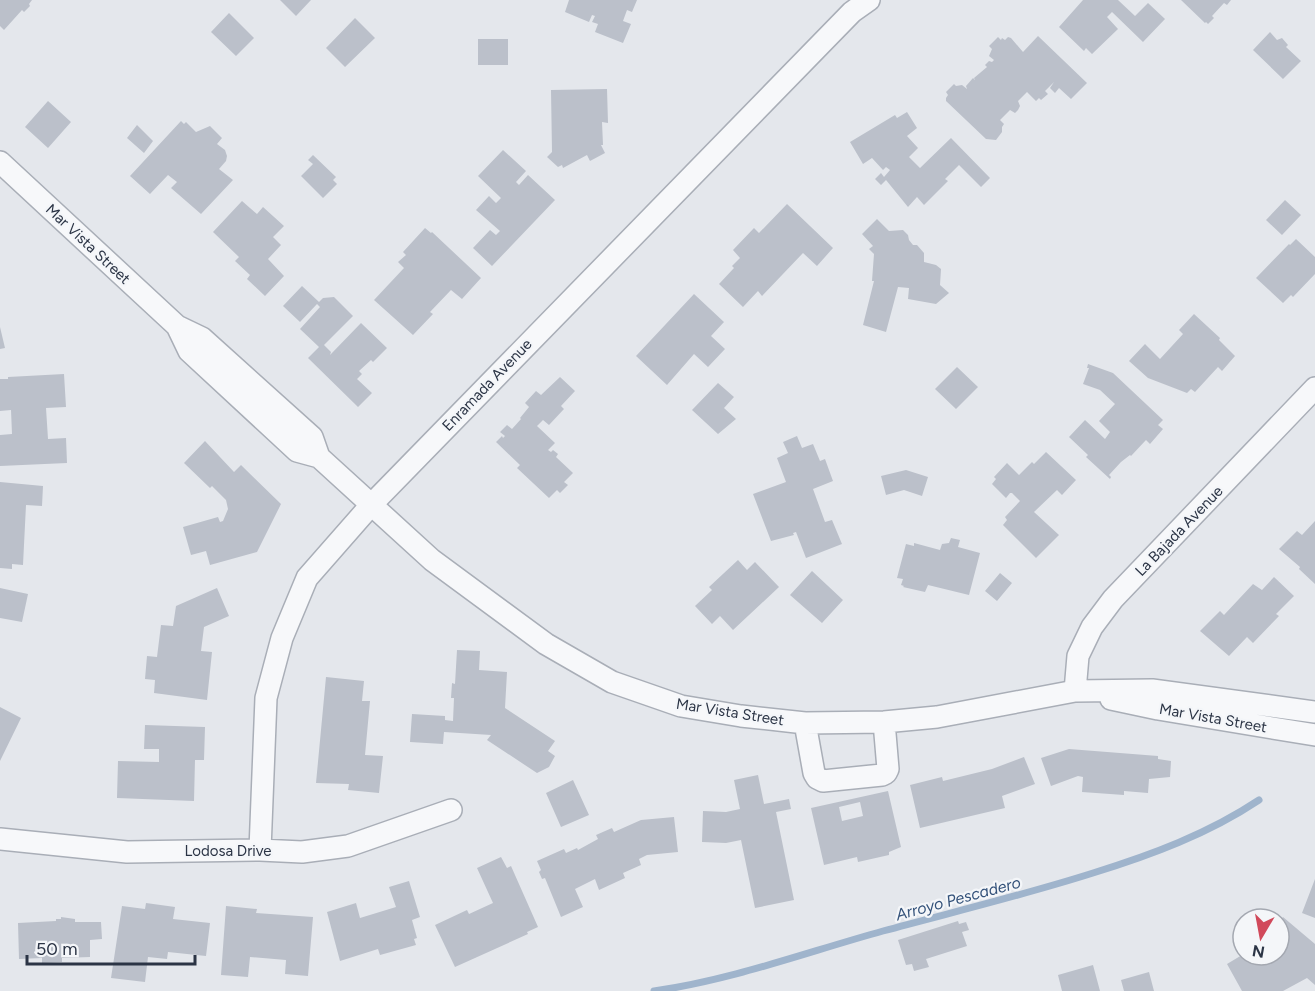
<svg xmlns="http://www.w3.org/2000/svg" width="1315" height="991" font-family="Figtree,sans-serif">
	<rect width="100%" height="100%" fill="#e4e7ec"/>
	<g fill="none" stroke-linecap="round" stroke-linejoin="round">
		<path stroke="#9fb4cc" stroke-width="7" d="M654,991C732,980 807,952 883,931C953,912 1024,895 1093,873C1151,855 1208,834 1259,800"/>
	</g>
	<path fill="#bbc0ca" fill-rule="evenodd" d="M0,0H32L29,4L30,6L24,12L22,10L4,30L0,26Z
		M280,0H311L296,16Z
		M569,0H637L632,12L627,10L623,21L631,24L623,43L595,32L598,24L592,22L595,16L592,15L589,22L565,12Z
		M1083,0H1118L1135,16L1148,3L1165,19L1143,42L1112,12L1107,17L1118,29L1092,54L1086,48L1084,51L1059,27Z
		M1181,0H1231L1227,5L1224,3L1212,16L1214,18L1208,24L1206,22L1205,23Z
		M229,13L254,38L236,56L211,32Z
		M355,18L375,38L345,67L326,48Z
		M1270,32L1277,40L1282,38L1288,45L1286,47L1301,61L1283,79L1253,50Z
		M1038,36L1087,83L1071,99L1059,88L1055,93L1050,88L1054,82L1045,91L1048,94L1041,100L1039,98L1036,101L1027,92L1018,101L1020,106L1018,110L1015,113L1010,110L1000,120L1004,124L1002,127V132L996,140L986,139L946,101V98L948,95L946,92L954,84L956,86L962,85L967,89L966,86L973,78L975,80L974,78L987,67L985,65L989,61L992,62L994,60L989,56L992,49L989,46L998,37L1001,40L1002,38L1005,40L1008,37L1011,38L1023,52Z
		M478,39H508V65H478Z
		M607,89L608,123L602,122L603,145H601L605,153L590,161L587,155L563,168L562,165L558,167L547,157L552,152L551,90Z
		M48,101L71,122L48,148L25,127Z
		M907,112L917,128L907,136L918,148L909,157L920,168L951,138L990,178L981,187L959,165L945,179L948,181L924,205L917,197L908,207L886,180L881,185L875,179L881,173L884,177L890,170L886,167L883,170L872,158L863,164L850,142L895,115L897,118Z
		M181,121L184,124L186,122L196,132L210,126L222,138L217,144L225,150L227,156L226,161L219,169L233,180L201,214L171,188L177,182L168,175L150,194L130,176Z
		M137,125L153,141L144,153L127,138Z
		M503,150L526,171L516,182L519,185L528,175L555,200L492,266L473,248L490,230L496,235L500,231L476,210L489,196L496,203L501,198L478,176Z
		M313,155L336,177L333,180L337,184L323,198L301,176L313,164L308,160Z
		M1285,200L1301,215L1282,235L1266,220Z
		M242,201L257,214L263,207L284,226L273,237L281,245L268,259L284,276L265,296L247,279L250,275L235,261L239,257L213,232Z
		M787,204L833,248L817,266L803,253L762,296L758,291L743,307L719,284L734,268L732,266L740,258L733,250L754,228L759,233Z
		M877,219L889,231L903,230L908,235L909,240L913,245H917L924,253V262L936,265L941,269L940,285L949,293L936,304L908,299L909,288L898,287L886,332L863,325L874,281H872L874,254L869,249L873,246L862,234Z
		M425,228L431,233L432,232L481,278L462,299L451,290L430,312L433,314L413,335L374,300L404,268L398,262L406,255L403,252Z
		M1296,239L1315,257V274L1293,297L1291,295L1283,303L1256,278L1289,244L1290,245Z
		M302,286L319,302L323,298L334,297L353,316L324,345L331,352L330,355L361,323L387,348L373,362L371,360L359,371L362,374L357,379L372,393L358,407L308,358L319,347L300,329L320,307L317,304L300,322L283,306Z
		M694,294L724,322L711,336L725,349L708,367L694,354L667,385L636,356Z
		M1194,314L1220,338L1219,340L1235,356L1222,371L1218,367L1195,392L1191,389L1187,393L1148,378L1129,361L1145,344L1160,359L1183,334L1179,330Z
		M0,327L5,348L0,349Z
		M1088,364L1113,373L1163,420L1158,425L1163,429L1150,444L1146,440L1131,456L1130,455L1121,462L1109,475L1111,477L1110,479L1086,457L1088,455L1069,437L1085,420L1105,439L1110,432L1099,421L1115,404L1100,390L1083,384L1089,368H1087Z
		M957,367L978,387L956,409L935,389Z
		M64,374L66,407L46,408L48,439L66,438L67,463L0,466V435L12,434L11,410L0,411V379H8V377Z
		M560,377L575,391L561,406L564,409L549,425L543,420L537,426L555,443L548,450L551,452L553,450L558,454L556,457L573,473L564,482L568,485L560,493L557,490L549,498L517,468L520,465L496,442L502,436L503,438L505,436L500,432L507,425L512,429L521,419L520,418L529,407L525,403L536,391L541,395Z
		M718,383L734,397L724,408L736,419L718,434L692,410Z
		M797,436L802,448L813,444L820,461L825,459L833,481L813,489L825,522L832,520L842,544L806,558L796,532L793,533L794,535L771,541L753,494L786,482L777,458L788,453L783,442Z
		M205,441L234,472L241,465L281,504L257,552L210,565L206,551L191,555L183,527L218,517L220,522L223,521L228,509L226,500L212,486L210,488L184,463Z
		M1046,452L1076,480L1062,495L1057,490L1034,512L1059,535L1036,558L1003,525L1007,520L1005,517L1020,501L1012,493H1010L1006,498L992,484L996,479L994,477L1007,463L1019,475L1032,462L1034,464Z
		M906,470L928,477L922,496L904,490L886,495L881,476Z
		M0,482L43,486L42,506L26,505L23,565L12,564V569L0,568Z
		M1315,521V584L1299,569L1300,567L1279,549L1297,531L1302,535Z
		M951,538L960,540L958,547L980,553L969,595L928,585L925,592L903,587L904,586L901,585L903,579L897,578L906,544L914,546V543L940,550L942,544L949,543Z
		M738,560L747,570L755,562L779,587L733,630L720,616L712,624L695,606L712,590L709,587Z
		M812,571L843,600L822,623L790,595Z
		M1000,573L1012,583L997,601L985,591Z
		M1274,577L1294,596L1276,614L1279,616L1253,643L1247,637L1229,656L1200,631L1220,611L1224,615L1253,584L1262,590Z
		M0,588L28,594L22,622L0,618Z
		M217,588L229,616L204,627L201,651L212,652L207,700L154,693L155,680L145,679L147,656L157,657L161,625L173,626L176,606Z
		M457,650L480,651L479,670L507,672L505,708L555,741L548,751L555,756L549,767L537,773L487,740L491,735L444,732L443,744L410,742L412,714L445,716V720L453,721L454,698H451L452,683L455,684Z
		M326,677L364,681L362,701H370L365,755L383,756L379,793L348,790L349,784L316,783Z
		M0,707L21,718L0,761Z
		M145,725L205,727L204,760H195L194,801L117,798L118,761L159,762V749H144Z
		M1069,749L1158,756V759L1171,761L1170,777L1149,779L1148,793L1124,791V795L1082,792L1083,777L1078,776L1051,786L1041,758Z
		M1024,757L1035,784L1002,796L1005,808L920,828L910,785L942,777L943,781L992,769Z
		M758,775L764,804L789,799L791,809L776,812L794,900L755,908L741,840L726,843L702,842L703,811L726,812L740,809L734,780Z
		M573,780L589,815L561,827L546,793Z
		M888,791L901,847L889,852V855L858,862L857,857L824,865L811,808ZM860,802L863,816L842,821L839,807Z
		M674,817L678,852L647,855L639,859L641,865L623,873L625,878L599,890L595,879L575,889L583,907L561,917L545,878L542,879L539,872L541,870L537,861L564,849L566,853L577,848L578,850L598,839L596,835L612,828L614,832L641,820Z
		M501,857L507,868L511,866L538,927L527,932L528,934L455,967L435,925L467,910L469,914L493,903L477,868Z
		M1315,879V918L1302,913Z
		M409,881L420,917L412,920L417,938L414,939L416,945L380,955L378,949L340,961L327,912L356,903L360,918L396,907L389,887Z
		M146,903L175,907L173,919L210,923L206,956L168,952L167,959L148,957L145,982L111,978L122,906L145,909Z
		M226,906L257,909L256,913L313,917L308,976L285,974L286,960L250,957L248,977L221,975Z
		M61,917L75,919V922H101L102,939L90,940V957L62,958V962L42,963V958L19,959L18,923L56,921V919H61Z
		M1283,917L1315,944V985L1307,978L1283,991H1242L1227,964L1242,955H1257L1261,962L1272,955H1279V922Z
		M958,921L959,924L966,922L969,930L962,932L967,946L926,959L929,967L914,971L912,964L906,965L898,940Z
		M1093,965L1100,991H1062L1058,975Z
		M1149,972L1154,991H1124L1121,980Z"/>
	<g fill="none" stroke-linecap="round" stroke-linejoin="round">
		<defs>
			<path id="minor" d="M0,162L177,326L202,338L312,437L319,457
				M177,326L189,351L297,451L319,457L432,560L546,644L612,682L681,706L741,716L805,723L884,722L937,717L1075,691L1152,690L1315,712
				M1075,691L1078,656L1092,627L1113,599L1315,388
				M1111,699L1158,709L1315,735
				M805,723L814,773L817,778L823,781L882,775L886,773L888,769L884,722
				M0,839L127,852L260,850L302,852L348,846L451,810
				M260,850L266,698L282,638L307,578L371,505L852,12L869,0"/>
		</defs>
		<use href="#minor" stroke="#a9aeb7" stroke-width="24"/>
		<use href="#minor" stroke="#f7f8fa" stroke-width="21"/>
	</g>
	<g text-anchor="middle" stroke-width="4.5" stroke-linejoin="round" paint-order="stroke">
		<g font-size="15" fill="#2b3445" stroke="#f4f6f9">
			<text transform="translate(88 244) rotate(43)" y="5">Mar Vista Street</text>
			<text transform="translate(487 385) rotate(-46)" y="5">Enramada Avenue</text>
			<text transform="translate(1179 531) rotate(-46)" y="5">La Bajada Avenue</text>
			<text transform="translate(730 712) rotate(9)" y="5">Mar Vista Street</text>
			<text transform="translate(1213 718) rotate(10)" y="5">Mar Vista Street</text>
			<text x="228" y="856">Lodosa Drive</text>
		</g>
		<g font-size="16" font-style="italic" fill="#34527a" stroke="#f4f6f9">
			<text transform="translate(958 898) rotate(-15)" y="6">Arroyo Pescadero</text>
		</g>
	</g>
	<g transform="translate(1261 937) rotate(190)"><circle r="28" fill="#f4f6f9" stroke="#a4a8b1" stroke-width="1.5"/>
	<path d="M0-4.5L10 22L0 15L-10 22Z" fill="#d1495b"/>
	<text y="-9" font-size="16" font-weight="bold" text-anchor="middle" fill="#2b3445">N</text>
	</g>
	<path d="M27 955v9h168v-9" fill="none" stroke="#2b3445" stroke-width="3"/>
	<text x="36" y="955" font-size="18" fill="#2b3445" stroke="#f4f6f9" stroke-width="4.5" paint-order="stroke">50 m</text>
</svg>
